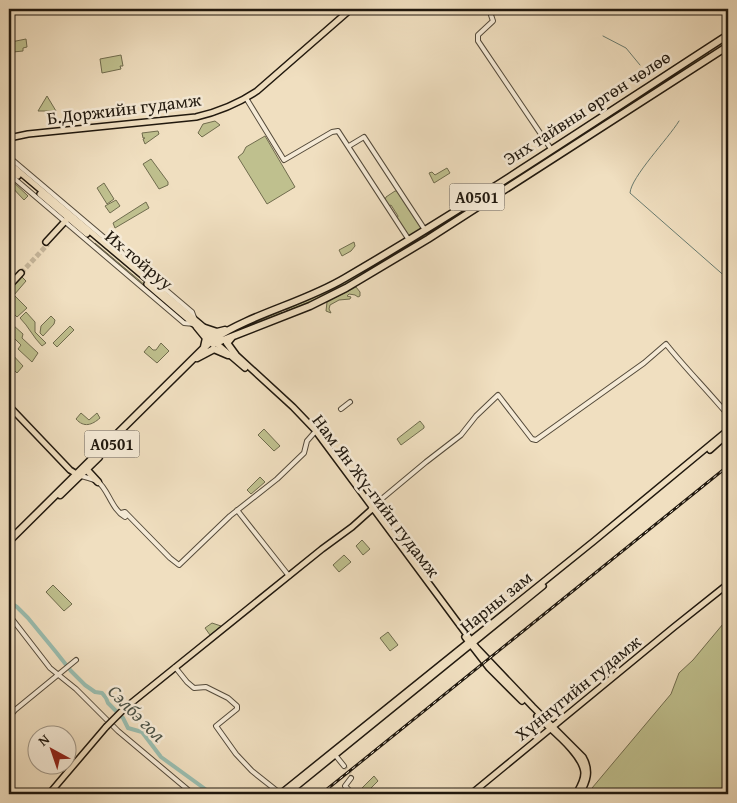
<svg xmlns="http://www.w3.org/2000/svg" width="737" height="803" font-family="'Gentium Book Plus',serif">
	<rect width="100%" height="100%" fill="#f0dfc0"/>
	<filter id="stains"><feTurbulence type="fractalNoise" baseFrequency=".004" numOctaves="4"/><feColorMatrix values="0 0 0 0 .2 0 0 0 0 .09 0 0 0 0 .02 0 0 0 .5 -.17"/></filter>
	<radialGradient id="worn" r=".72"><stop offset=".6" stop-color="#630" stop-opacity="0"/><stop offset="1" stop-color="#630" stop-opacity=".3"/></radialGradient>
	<path fill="#bfc08e" stroke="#706c4e" d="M26,39L27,47L23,48V51L13,52L11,42Z
		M708,51L709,55L514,180L513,178Z
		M121,55L123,66H120L121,69L102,73L100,59Z
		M47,96L56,111H38Z
		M215,121L220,125L202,137L198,133L203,124Z
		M158,131L159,134L145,144L143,139L145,138H143L142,133Z
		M265,136L295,187L267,204L238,157L243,153L246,147Z
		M151,159L168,182V185L159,189L143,164Z
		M447,168L450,173L434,183L429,173L432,172L435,175Z
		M9,178L28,196L24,200L9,184Z
		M510,180L509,184L444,225L443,222Z
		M104,183L114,199L107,204L97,188Z
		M395,191H398L422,228L421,230L409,236L397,219L398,216L391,205L389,206L385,200L386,197Z
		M116,200L120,206L110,213L105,206Z
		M146,202L149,208L115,228L113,223Z
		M439,224V229L336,292L287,313V309L323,293Z
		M354,242L355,246L351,251L342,256L339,250Z
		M95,243L189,322L180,318L94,244Z
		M22,277L26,281L14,295L27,308L17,317L9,309V291Z
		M356,287L360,292V296L358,297L355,295L349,294L347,296L351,297L350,299L339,300L330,305L329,309L331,313L326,311L327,302Z
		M280,311L283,314L222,337Z
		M26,312L35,322V332L46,343L42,346C33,337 29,327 20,318Z
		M51,316L55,320L54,324L43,336L40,333L41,326Z
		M13,325L23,334L22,338L38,353L32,362L18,349L21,345L9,333V329Z
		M70,326L74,330L57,347L53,343Z
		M161,343L169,351L157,363L144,352L149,346L153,350H156Z
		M9,348L10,352L23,366L17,373L9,365Z
		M81,413L89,420L97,413L100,418C92,425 84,428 76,419Z
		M420,421L424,426V428L401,445L397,439Z
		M264,429L280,446L274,451L258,435Z
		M260,477L265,482L251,494L247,490Z
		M362,540L370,549L363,555L356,546Z
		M344,555L351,562L339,572L333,565Z
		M53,585L72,604L64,611L46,592Z
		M728,618V794H587L671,694L679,673L693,660Z
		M212,623L221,626L210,635L205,628Z
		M388,632L398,645L390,651L380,638Z
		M374,776L378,781L366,793L362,788Z"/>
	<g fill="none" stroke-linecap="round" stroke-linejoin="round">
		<path stroke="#697b6f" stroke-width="1" d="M582,9V13
			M603,36L626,48L640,65
			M679,121C668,139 631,177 630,193L728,279"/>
		<path stroke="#9abdaf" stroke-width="4" d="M9,602L17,607L28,618L56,652L71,671L85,685L95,692L102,693L106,698L108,703L123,718L128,728L142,732L161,757L212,794"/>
		<path stroke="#c6b79c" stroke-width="4" stroke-dasharray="4 2" stroke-linecap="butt" d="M344,766L351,774V778"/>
		<path stroke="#c6b79c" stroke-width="5" stroke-dasharray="5 2.5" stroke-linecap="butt" d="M21,273L48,244"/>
		<defs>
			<path id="minor" d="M489,9L493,21L478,35V41L551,149
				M246,98L284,160L332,132L338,131L409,240
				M349,146L364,137L425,230
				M9,157L192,312L195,320
				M9,174L184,323L194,324
				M341,409L350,402
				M81,476C86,477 92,479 97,481C108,488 111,509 125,517L127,515
				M372,507L426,462L461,435L476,416L498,395L532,439L536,440L644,363L666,344C686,369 708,391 728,415
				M237,510L289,576
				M121,513L125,512L170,558L179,565L230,516L277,479L304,453L307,441L314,433
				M9,615L50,668L76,689L118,731L193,794
				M175,667L187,682L194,688L206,687L228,698L237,706V709L216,726L236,754L252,771L281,794
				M9,717L15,710L76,660
				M336,756L344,766
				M351,778L345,786L353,794"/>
			<path id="major" d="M9,138L28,134L196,117C217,112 239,103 257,91L351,9
				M9,163L219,340
				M9,169L18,176
				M40,194L87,234
				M46,242L70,216
				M147,284L245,368
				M9,286L21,273
				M233,352L293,407L315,430L476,647L533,707L583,757C591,771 587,781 580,794
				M9,406L70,470L78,475
				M710,450L728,434
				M465,637L489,668L522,701
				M125,708L322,549L352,527L371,510L372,507
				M537,716C550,729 583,754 584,773C584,781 580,787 576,794
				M49,794L106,727
				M280,794L594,541L728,430
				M287,794L543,586
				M471,794L674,627L728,584"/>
			<path id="highway" d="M197,327L206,338L204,347
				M205,328L217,332L225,330
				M232,337L227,343L235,354
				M213,344L310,306L346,288L428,239L728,46
				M197,358L214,349L228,355
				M87,470L98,482
				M60,495L99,457
				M9,541L212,340C253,313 303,303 345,278C476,202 601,117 728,35"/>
		</defs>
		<use href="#minor" stroke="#544a3a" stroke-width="6"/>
		<use href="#major" stroke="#20180e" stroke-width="8"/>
		<use href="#highway" stroke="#20180e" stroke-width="9"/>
		<use href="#minor" stroke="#f5ead6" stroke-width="4"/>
		<use href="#major" stroke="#f0dfc0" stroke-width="5"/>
		<use href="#highway" stroke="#f0dfc0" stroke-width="6"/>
		<defs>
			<path id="rail" d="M321,794L728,466"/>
		</defs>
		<use href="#rail" stroke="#20180e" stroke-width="3"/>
		<use href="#rail" stroke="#f5ead6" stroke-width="1" stroke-dasharray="4" stroke-linecap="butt"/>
		<defs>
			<path id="major-bridge" d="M106,727L125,708"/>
		</defs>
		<use href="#major-bridge" stroke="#20180e" stroke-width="8" stroke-linecap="butt"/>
		<use href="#major-bridge" stroke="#f0dfc0" stroke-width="5"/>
	</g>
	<g text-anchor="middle" stroke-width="5" stroke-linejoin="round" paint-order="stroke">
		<g fill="#f5ead6" stroke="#60574a" stroke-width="1">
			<rect x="449.5" y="183.5" width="55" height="27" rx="4"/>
			<rect x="84.5" y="430.5" width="55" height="27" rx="4"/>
		</g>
		<g font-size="16" font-weight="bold" fill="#20180e">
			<text x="477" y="203">A0501</text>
			<text x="112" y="450">A0501</text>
		</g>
		<g font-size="18" fill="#20180e" stroke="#f5ead6">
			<text transform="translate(587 108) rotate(-33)" y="6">Энх тайвны өргөн чөлөө</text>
			<text transform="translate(124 109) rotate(-7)" y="6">Б.Доржийн гудамж</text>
			<text transform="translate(139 260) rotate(40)" y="6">Их тойруу</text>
			<text transform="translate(376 496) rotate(53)" y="6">Нам Ян Жү-гийн гудамж</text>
			<text transform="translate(496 602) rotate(-39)" y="6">Нарны зам</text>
			<text transform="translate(578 688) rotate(-39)" y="6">Хүннүгийн гудамж</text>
		</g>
		<g font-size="19" font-style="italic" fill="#4b5246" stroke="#f5ead6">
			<text transform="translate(137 713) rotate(45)" y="7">Сэлбэ гол</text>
		</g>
	</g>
	<rect width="737" height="803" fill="none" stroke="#f0dfc0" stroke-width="30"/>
	<rect x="10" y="10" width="717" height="783" fill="none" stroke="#20180e" stroke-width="2.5"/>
	<rect x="15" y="15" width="707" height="773" fill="none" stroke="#20180e"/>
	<g transform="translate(52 750) rotate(320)"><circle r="24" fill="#f5ead6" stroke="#a09686"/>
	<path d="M0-4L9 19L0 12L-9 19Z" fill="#8f2418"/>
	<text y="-8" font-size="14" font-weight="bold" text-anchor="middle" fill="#20180e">N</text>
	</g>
	<rect width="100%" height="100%" filter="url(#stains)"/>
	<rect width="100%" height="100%" fill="url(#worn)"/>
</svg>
